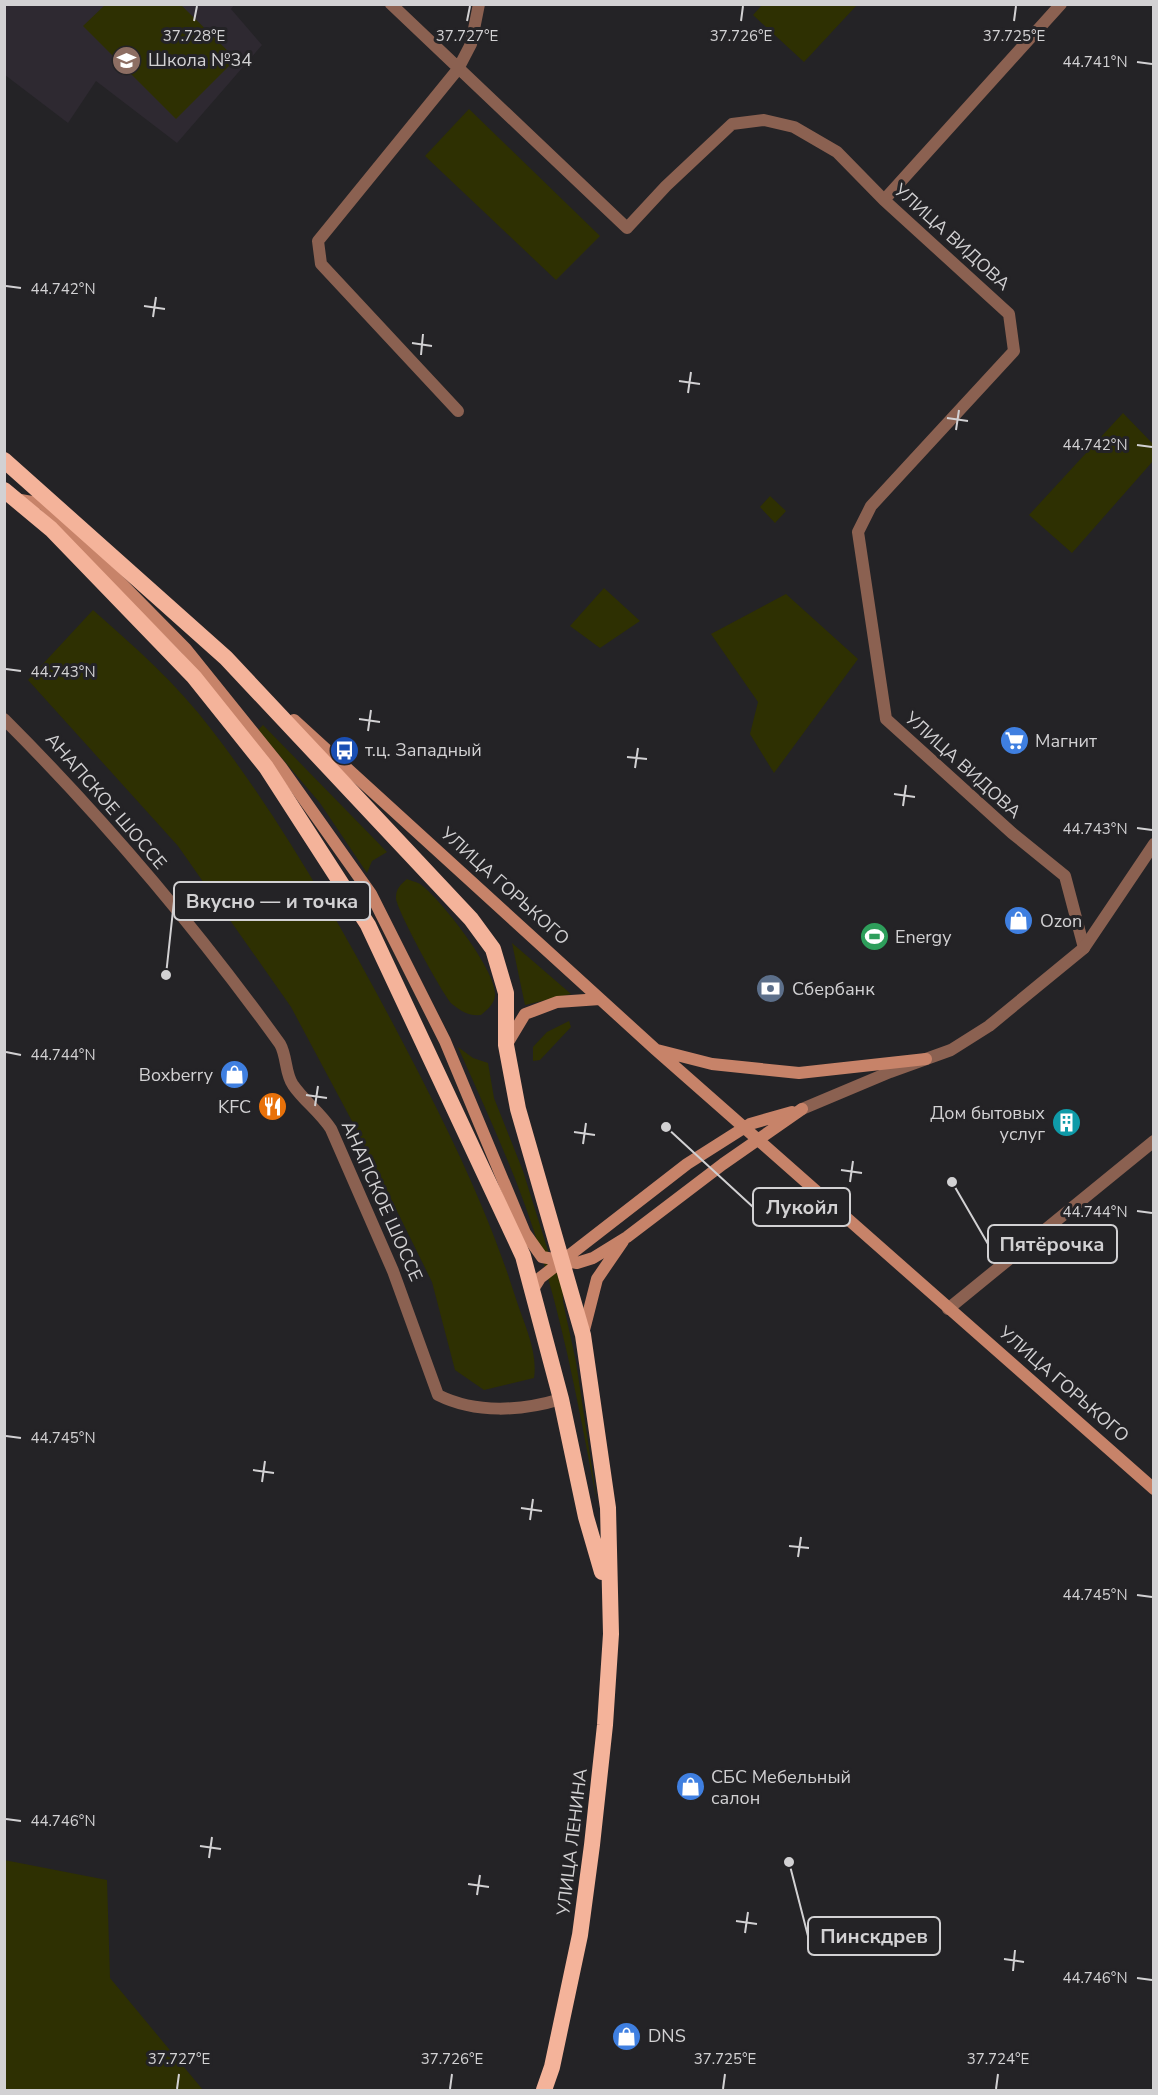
<svg xmlns="http://www.w3.org/2000/svg" width="1158" height="2095" font-family="'Nunito Sans',sans-serif">
	<rect width="100%" height="100%" fill="#242326"/>
	<path fill="#2e2931" d="M4,5H234L231,9L262,45L177,143L96,81L68,123L5,75Z"/>
	<path fill="#2e3002" d="M763,4H857V5L804,62L753,15Z
		M105,5H181L236,59L176,119L83,26Z
		M469,109L600,236L556,280L425,156Z
		M1123,413L1153,444V461L1072,553L1029,515Z
		M770,496L786,511L775,523L760,507Z
		M604,588L640,621L600,648L570,626Z
		M786,594L858,659L774,773L750,734L758,702L711,634Z
		M93,610C135,647 177,684 211,729C280,818 337,919 390,1018C438,1109 485,1200 516,1299C524,1324 538,1351 534,1378L484,1390L455,1370L432,1282L361,1138L291,1007L178,846L28,680Z
		M263,725L387,852L372,861L367,873L320,803L258,730Z
		M407,879C411,881 417,882 420,884C440,898 498,972 495,996C494,1004 487,1010 481,1015C469,1016 462,1012 452,1004C444,997 395,907 396,898C396,889 400,885 407,879Z
		M512,943L571,994L525,1005Z
		M569,1021L571,1027L540,1060L533,1061V1047L547,1032Z
		M458,1047L473,1058L488,1063L494,1098L523,1171L549,1254L562,1262L563,1302L576,1362L597,1502C581,1419 566,1335 541,1254C520,1182 488,1115 458,1047Z
		M4,1860L107,1880L110,1978L203,2090H5Z"/>
	<g fill="none" stroke-linecap="round" stroke-linejoin="round">
		<path stroke="#8b6151" stroke-width="12" d="M391,4L627,228L666,186L732,124L764,120L794,127L837,152L884,200L1009,314L1014,351L871,506L858,532L886,719L1012,833L1065,876L1084,948
			M884,200L1061,4
			M458,411L321,264L318,241L458,69L471,44L479,4
			M4,719C104,819 197,929 280,1044C287,1056 285,1074 293,1085C304,1101 320,1112 331,1129L393,1271L438,1395C476,1414 522,1411 561,1399
			M948,1309L1154,1141"/>
		<path stroke="#8b6151" stroke-width="12" d="M802,1109L890,1072L951,1050L989,1026L1084,948L1154,844"/>
		<path stroke="#c78369" stroke-width="12" d="M15,499L43,504L186,649L281,767L371,894L445,1041L525,1233L542,1257L577,1263L593,1258L627,1237L723,1164L802,1109
			M294,720L655,1049L1154,1489
			M507,1044L525,1014L557,1002L600,999
			M657,1050L712,1064L799,1073L926,1059
			M532,1291L540,1278L687,1164L750,1124L792,1112
			M583,1334L597,1279L623,1241"/>
		<path stroke="#f4b39a" stroke-width="16" d="M4,460L226,658L471,919L493,949L506,993V1045L518,1109L583,1335L608,1508L611,1634L605,1725L592,1845L580,1935L552,2067L544,2090
			M4,490L51,529L194,677L266,767L368,925L523,1256L561,1399L586,1517L602,1572"/>
	</g>
	<path fill="none" stroke="#d2d1d3" stroke-width="2" d="M194,21L197,6M467,21L470,6M741,21L743,6M1014,21L1016,6M1137,62L1152,64M6,286L21,288M144,306L165,309M153,317L156,297M412,343L432,346M421,355L423,334M679,381L700,384M688,393L691,372M947,418L968,421M956,430L959,410M1137,445L1152,447M6,669L21,671M359,719L380,722M368,731L371,710M627,757L647,759M635,768L638,748M894,794L915,797M903,806L906,785M1137,828L1152,830M6,1052L21,1055M306,1095L327,1098M315,1106L318,1086M574,1132L595,1135M583,1144L586,1123M841,1170L862,1173M850,1182L853,1161M1137,1211L1152,1213M6,1436L21,1438M253,1470L274,1473M262,1482L265,1461M521,1508L542,1511M530,1520L533,1499M789,1546L809,1548M798,1557L801,1537M1137,1595L1152,1597M6,1819L21,1821M200,1846L221,1849M209,1858L212,1837M468,1884L489,1887M477,1895L480,1875M736,1921L757,1924M745,1933L748,1912M1004,1959L1024,1962M1013,1971L1015,1950M1137,1978L1152,1980M177,2089L179,2074M450,2089L452,2074M723,2089L725,2074M996,2089L998,2074"/>
	<defs>
		<symbol id="school-disc" viewBox="-11 -11 22 22"><circle r="9.5" fill="#8d6e63" stroke="#242326"/><path d="M0-5L7-2L0 1L-7-2ZM-4 1L0 2.5L4 1V4Q0 6-4 4Z" fill="#fff"/></symbol>
		<symbol id="supermarket-disc" viewBox="-11 -11 22 22"><circle r="9.5" fill="#3f7fe0" stroke="#242326"/><path d="M-6-5.5h2.5l.6 2H6L4.5 2H-2.5L-4.4-4H-6ZM-1.5 3.2a1.3 1.3 0 1 0 .1 0ZM3 3.2a1.3 1.3 0 1 0 .1 0Z" fill="#fff"/></symbol>
		<symbol id="bus-disc" viewBox="-11 -11 22 22"><circle r="9.5" fill="#1a4fb4" stroke="#242326"/><path d="M-5-6H5V4H4V6H2V4H-2V6H-4V4H-5ZM-3.5-4V0h7V-4ZM-3.5 1.2v1.5H-2V1.2ZM2 1.2v1.5H3.5V1.2Z" fill="#fff"/></symbol>
		<symbol id="shop-disc" viewBox="-11 -11 22 22"><circle r="9.5" fill="#3f7fe0" stroke="#242326"/><path d="M-5-2.5h2.3a2.7 3.5 0 0 1 5.4 0H5L5.5 6h-11ZM-1.5-2.5h3a1.5 2.3 0 0 0-3 0Z" fill="#fff"/></symbol>
		<symbol id="stadium-disc" viewBox="-11 -11 22 22"><circle r="9.5" fill="#2e9e5b" stroke="#242326"/><path d="M0-5a6.5 5 0 1 0 0 10a6.5 5 0 1 0 0-10ZM-3.5-1.8h7v3.6h-7Z" fill="#fff"/></symbol>
		<symbol id="bank-disc" viewBox="-11 -11 22 22"><circle r="9.5" fill="#5c6f8a" stroke="#242326"/><path d="M-6-4H6V4H-6ZM0-2.3a2.3 2.3 0 1 0 0 4.6a2.3 2.3 0 1 0 0-4.6Z" fill="#fff"/></symbol>
		<symbol id="restaurant-disc" viewBox="-11 -11 22 22"><circle r="9.5" fill="#e8710a" stroke="#242326"/><path d="M-5-6h1v4h1v-4h1v4h1v-4h1v5L-1.5 .5V6h-2V.5L-5-1ZM5-6V6H3V1.5H1.5Q1.5-4 5-6Z" fill="#fff"/></symbol>
		<symbol id="building-disc" viewBox="-11 -11 22 22"><circle r="9.5" fill="#0f9aa8" stroke="#242326"/><path d="M-4-6H4V6H1V3H-1V6H-4ZM-2.5-4.3h1.7v1.8h-1.7ZM.8-4.3h1.7v1.8H.8ZM-2.5-1h1.7V.8h-1.7ZM.8-1h1.7V.8H.8Z" fill="#fff"/></symbol>
	</defs>
	<g fill-rule="evenodd">
		<use href="#school-disc" x="110" y="44" width="33" height="33"/>
		<use href="#supermarket-disc" x="998" y="724" width="33" height="33"/>
		<use href="#bus-disc" x="328" y="734" width="33" height="33"/>
		<use href="#shop-disc" x="1002" y="904" width="33" height="33"/>
		<use href="#stadium-disc" x="858" y="920" width="33" height="33"/>
		<use href="#bank-disc" x="754" y="972" width="33" height="33"/>
		<use href="#shop-disc" x="218" y="1058" width="33" height="33"/>
		<use href="#restaurant-disc" x="256" y="1090" width="33" height="33"/>
		<use href="#building-disc" x="1050" y="1106" width="33" height="33"/>
		<use href="#shop-disc" x="674" y="1770" width="33" height="33"/>
		<use href="#shop-disc" x="610" y="2020" width="33" height="33"/>
	</g>
	<g text-anchor="middle" stroke-width="6" stroke-linejoin="round" paint-order="stroke">
		<g font-size="18" fill="#d2d1d3" stroke="#242326" text-anchor="start">
			<text x="148" y="66">Школа №34</text>
			<text x="1035" y="747">Магнит</text>
			<text x="365" y="756">т.ц. Западный</text>
			<text x="1040" y="927">Ozon</text>
			<text x="895" y="943">Energy</text>
			<text x="792" y="995">Сбербанк</text>
			<text x="213" y="1081" text-anchor="end">Boxberry</text>
			<text x="251" y="1113" text-anchor="end">KFC</text>
			<text x="1045" y="1119" text-anchor="end">Дом бытовых<tspan x="1045" dy="21">услуг</tspan></text>
			<text x="711" y="1783">СБС Мебельный<tspan x="711" dy="21">салон</tspan></text>
			<text x="648" y="2042">DNS</text>
		</g>
		<g font-size="18" fill="#d2d1d3" stroke="#242326">
			<text transform="translate(952 237) rotate(42)" y="6">УЛИЦА ВИДОВА</text>
			<text transform="translate(963 765) rotate(42)" y="6">УЛИЦА ВИДОВА</text>
			<text transform="translate(106 801) rotate(49)" y="6">АНАПСКОЕ ШОССЕ</text>
			<text transform="translate(505 886) rotate(42)" y="6">УЛИЦА ГОРЬКОГО</text>
			<text transform="translate(382 1201) rotate(66)" y="6">АНАПСКОЕ ШОССЕ</text>
			<text transform="translate(1064 1384) rotate(41)" y="6">УЛИЦА ГОРЬКОГО</text>
			<text transform="translate(572 1842) rotate(-83)" y="6">УЛИЦА ЛЕНИНА</text>
		</g>
	</g>
	<g font-size="15" text-anchor="middle" fill="#d2d1d3" stroke="#242326" stroke-width="6" stroke-linejoin="round" paint-order="stroke">
		<text x="194" y="41">37.728°E</text>
		<text x="467" y="41">37.727°E</text>
		<text x="741" y="41">37.726°E</text>
		<text x="1014" y="41">37.725°E</text>
		<text x="1095" y="67">44.741°N</text>
		<text x="63" y="294">44.742°N</text>
		<text x="1095" y="450">44.742°N</text>
		<text x="63" y="677">44.743°N</text>
		<text x="1095" y="834">44.743°N</text>
		<text x="63" y="1060">44.744°N</text>
		<text x="1095" y="1217">44.744°N</text>
		<text x="63" y="1443">44.745°N</text>
		<text x="1095" y="1600">44.745°N</text>
		<text x="63" y="1826">44.746°N</text>
		<text x="1095" y="1983">44.746°N</text>
		<text x="179" y="2064">37.727°E</text>
		<text x="452" y="2064">37.726°E</text>
		<text x="725" y="2064">37.725°E</text>
		<text x="998" y="2064">37.724°E</text>
	</g>
	<path fill="none" stroke="#d2d1d3" stroke-width="2" d="M166 975L174 901M666 1127L753 1207M952 1182L988 1244M789 1862L808 1936"/>
	<g fill="#d2d1d3" stroke="#242326" stroke-width="2">
		<circle cx="166" cy="975" r="6"/>
		<circle cx="666" cy="1127" r="6"/>
		<circle cx="952" cy="1182" r="6"/>
		<circle cx="789" cy="1862" r="6"/>
	</g>
	<g fill="#242326" stroke="#d2d1d3" stroke-width="2">
		<rect x="174" y="882" width="196" height="38" rx="6"/>
		<rect x="753" y="1188" width="97" height="38" rx="6"/>
		<rect x="988" y="1225" width="129" height="38" rx="6"/>
		<rect x="808" y="1917" width="132" height="38" rx="6"/>
	</g>
	<g font-size="20" text-anchor="middle" font-weight="bold" fill="#d2d1d3">
		<text x="272" y="908">Вкусно — и точка</text>
		<text x="802" y="1214">Лукойл</text>
		<text x="1052" y="1251">Пятёрочка</text>
		<text x="874" y="1943">Пинскдрев</text>
	</g>
	<rect width="1158" height="2095" fill="none" stroke="#d2d1d3" stroke-width="12"/>
</svg>
